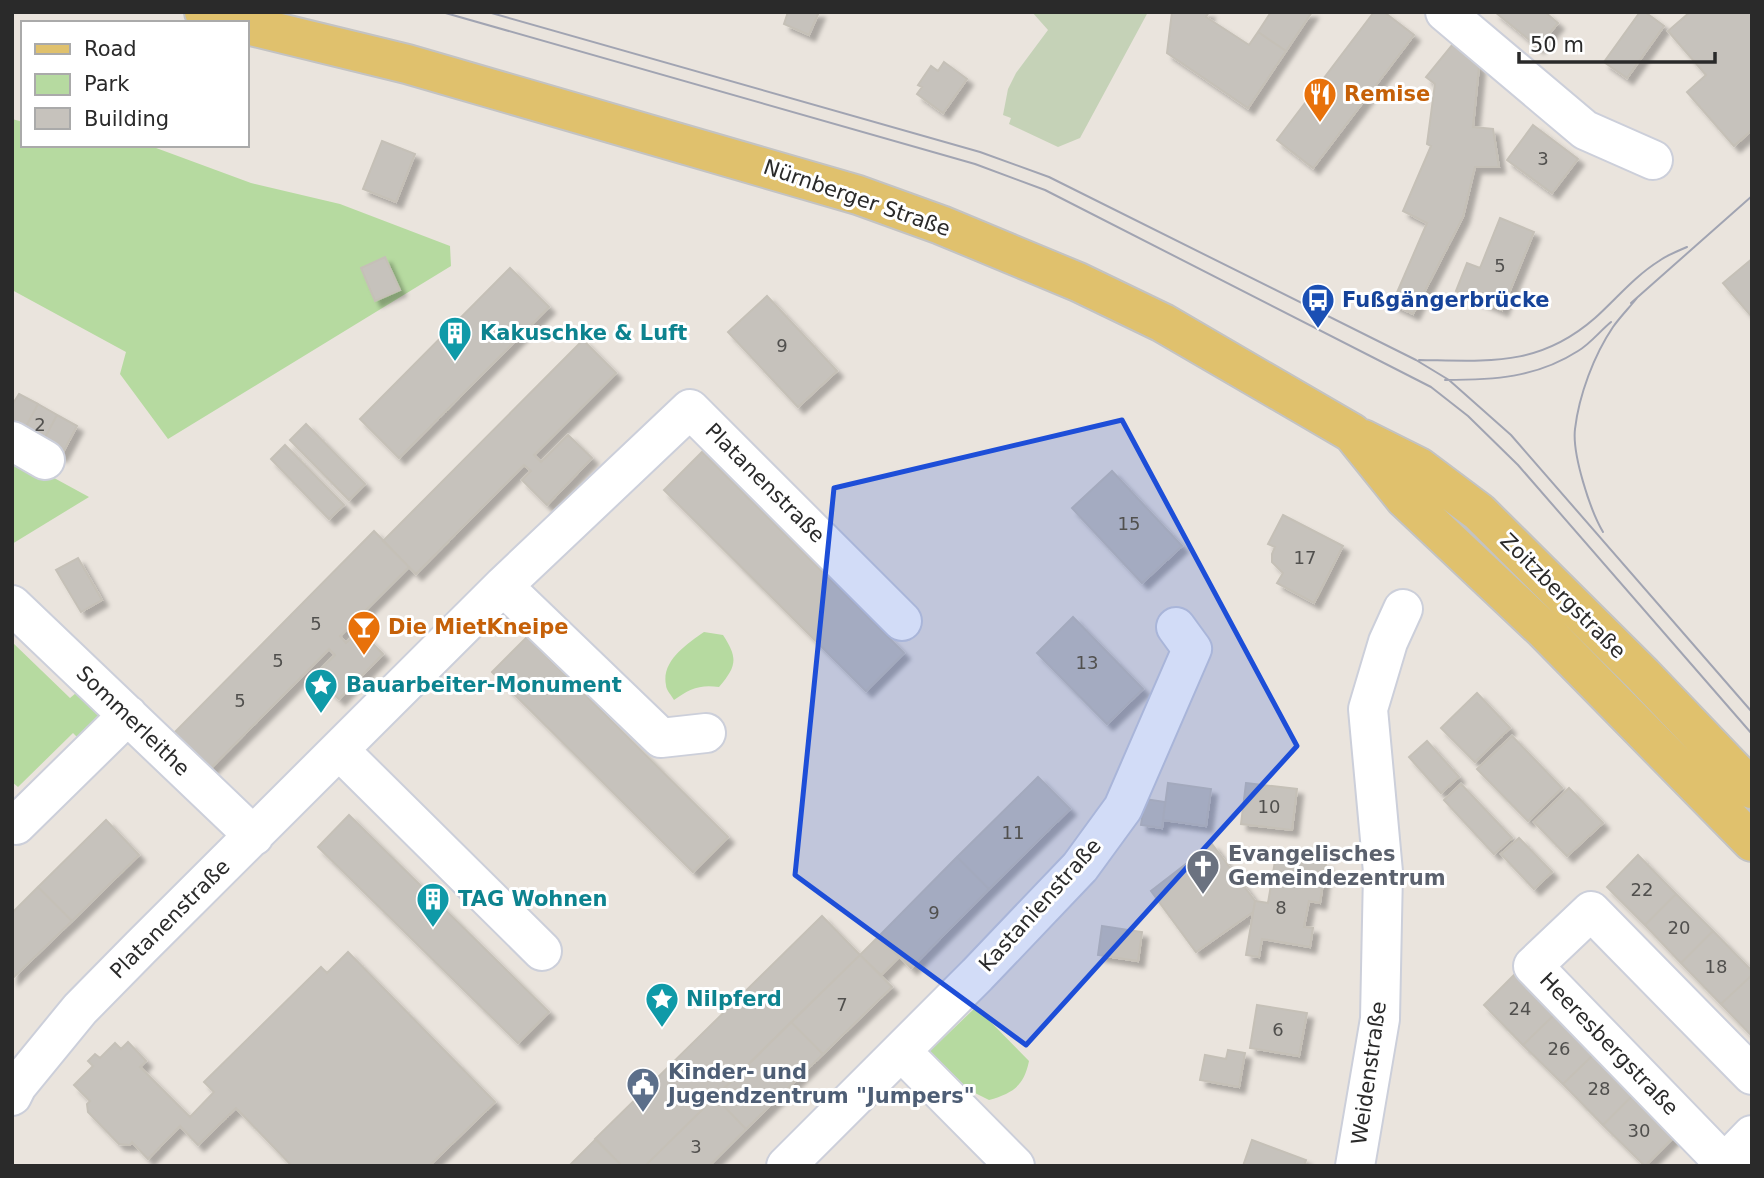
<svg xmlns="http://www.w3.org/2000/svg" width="1764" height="1178" font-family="'DejaVu Sans',sans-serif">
	<defs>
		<filter id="shadow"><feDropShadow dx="6" dy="6" stdDeviation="2" flood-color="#0004"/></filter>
	</defs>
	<rect width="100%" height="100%" fill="#eae4dd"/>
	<path fill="#b6daa0" d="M12,119L23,122V145H148L251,183L340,204L450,246L451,266L168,439L120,374L126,352L12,290Z
		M12,455L89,497L12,544Z
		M704,632L723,635C738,658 737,666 719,687C700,684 689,689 674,700C672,696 666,690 666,685C661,661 687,644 704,632Z
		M12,642L70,698L82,688L109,715L84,744L73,733L18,787L12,782Z
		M976,1007L1029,1061C1024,1086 1013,1093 989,1100L969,1090L930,1051Z"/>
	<path fill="#c5d2b7" d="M1032,12H1148L1080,138L1058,147L1009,124L1011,118L1003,115L1008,89L1016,73L1048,30Z"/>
	<path fill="#c6c2bc" stroke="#c5c0b7" stroke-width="2" filter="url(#shadow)" d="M788,12H819L809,35L784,24Z
		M1172,12H1209L1206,17L1249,45L1258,32L1286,51L1248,108L1167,53Z
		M1271,12H1312L1286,51L1258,32Z
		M1374,12H1384L1414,35L1313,168L1277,140Z
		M1495,12H1545L1558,23L1538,47Z
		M1640,12H1645L1664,26L1627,78L1604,62Z
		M1690,12H1752V130L1734,146L1687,92L1706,75L1668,31Z
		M1453,44L1479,67L1473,127L1493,129L1499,167H1475L1463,217L1413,314L1392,304L1427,223L1403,211L1431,146L1427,144L1435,84L1426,77Z
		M944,62L967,79L943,113L917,94L922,87L918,85L931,66L938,71Z
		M1533,125L1578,159L1552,193L1507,160Z
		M382,141L415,154L396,202L363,189Z
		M1500,218L1534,232L1502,310L1456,291L1467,263L1480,268Z
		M385,257L400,290L375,301L361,268Z
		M1752,259V317L1723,283Z
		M510,268L549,307L399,458L360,419Z
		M767,296L837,371L798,407L728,332Z
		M583,340L616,373L534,455L541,462L568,435L592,458L547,505L522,480L531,471L524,465L416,574L383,541Z
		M19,394L38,404L22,434L12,429V405Z
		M38,404L57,415L41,445L22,434Z
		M57,415L77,426L61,456L41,445Z
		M306,424L365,484L349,500L290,440Z
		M285,445L344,505L329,519L271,459Z
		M702,452L904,653L866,691L664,490Z
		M1112,471L1182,546L1142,583L1072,508Z
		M1283,515L1343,546L1314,603L1277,583L1283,573L1272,562V554L1275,547L1268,544Z
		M374,531L409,567L340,636L346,643L359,630L383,654L339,699L314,676L335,655L329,649L209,770L173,734Z
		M78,558L102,600L81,612L56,570Z
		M1073,617L1143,689L1107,724L1037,653Z
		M527,637L728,837L693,872L492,672Z
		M1477,693L1510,728L1475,762L1441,728Z
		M1512,736L1562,788L1528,821L1477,769Z
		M1427,741L1459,777L1441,793L1409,757Z
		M1038,777L1070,809L989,889L957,857Z
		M1168,783L1211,789L1206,826L1163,820Z
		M1246,783L1297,789L1292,830L1241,824Z
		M1461,784L1512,838L1494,854L1444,800Z
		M1569,788L1603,823L1567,856L1534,822Z
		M1145,799L1165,802L1162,828L1141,825Z
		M349,815L549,1012L518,1043L318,847Z
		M106,820L139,855L72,921L38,887Z
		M1519,838L1552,872L1534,889L1501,854Z
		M1212,844L1255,901L1253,912L1196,952L1151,891Z
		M1276,855L1326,863L1320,903L1309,901L1304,927L1313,928L1310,947L1262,939L1259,957L1246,955L1255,901L1268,903Z
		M1638,855L1676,894L1645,925L1607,887Z
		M957,857L989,889L911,968L879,936Z
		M38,887L72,921L12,979V913Z
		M1676,894L1713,931L1681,963L1645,925Z
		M822,916L860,955L645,1166H622L595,1139Z
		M1102,926L1142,932L1138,961L1098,955Z
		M1713,931L1752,971V975L1721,1004L1681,963Z
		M879,936L899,957L881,975L860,955Z
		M348,952L495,1102L429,1166H292L236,1108L198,1145L180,1126L148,1159L132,1142L130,1145L119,1144L88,1112L87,1104L90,1101L74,1085L93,1066L88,1061L95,1054L100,1058L115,1043L121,1049L128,1042L146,1061L140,1067L190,1117L214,1092L204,1082L321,967L327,973Z
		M860,955L892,987L823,1054L791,1022Z
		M1516,973L1556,1013L1523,1045L1484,1005Z
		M1752,975V1036L1721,1004Z
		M1257,1005L1307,1013L1299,1056L1250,1048Z
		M1556,1013L1594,1054L1563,1084L1523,1045Z
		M791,1022L823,1054L746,1129L715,1097Z
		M1228,1050L1245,1053L1239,1087L1200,1080L1205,1055L1226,1059Z
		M1594,1054L1634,1094L1603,1125L1563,1084Z
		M1634,1094L1675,1136L1645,1166L1603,1125Z
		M715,1097L746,1129L709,1166H645Z
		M596,1139L622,1166H569Z
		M1252,1140L1306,1160L1304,1166H1243Z"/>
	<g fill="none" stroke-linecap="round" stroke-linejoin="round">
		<defs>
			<path id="minor" d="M1445,12L1585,130L1653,160
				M12,441L45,460
				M503,586L661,738L706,733
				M12,605L254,836
				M339,750L542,951
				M16,825L128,715
				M901,1051L1015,1166
				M12,1096L17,1086L80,1009L141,947L503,586L690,409L902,621
				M1724,1163L1533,966L1591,911L1752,1075
				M786,1166L977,975L1080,867L1123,808L1192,649L1176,627
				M1355,1166L1380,1019L1383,872L1368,709L1388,642L1403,609
				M1722,1166L1752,1135"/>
			<path id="major" d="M204,12L240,23
				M247,25L407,64L858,195L941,225L1078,282L1163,323L1352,433L1405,499L1544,630L1752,842
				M1363,439L1419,467L1479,512L1643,675L1752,789"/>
		</defs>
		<use href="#minor" stroke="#cccfda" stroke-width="42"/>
		<use href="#major" stroke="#c3c3c3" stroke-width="42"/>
		<use href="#minor" stroke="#fff" stroke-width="38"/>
		<use href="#major" stroke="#e0c16d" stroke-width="38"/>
		<path stroke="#a1a4b2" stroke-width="2" d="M442,12L975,164L1045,190L1431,387L1468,416L1518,465L1752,734
			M488,12L980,152L1049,177L1416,360L1449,380L1511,435L1752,712
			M1631,303L1752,196
			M1419,360C1489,361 1539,367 1595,318C1616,299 1635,276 1659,261C1667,255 1678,251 1687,247
			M1445,380C1493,380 1536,378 1578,351C1590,344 1600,331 1611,322
			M1603,532C1590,510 1572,454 1575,429C1579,395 1594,355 1613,327C1620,317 1629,308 1637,298"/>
	</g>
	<path fill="#1d4ed8" fill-opacity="0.2" stroke="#1d4ed8" stroke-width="5" stroke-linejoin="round" d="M1122,420L1297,746L1026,1045L795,875L834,488Z"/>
	<defs>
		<symbol id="restaurant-pin" viewBox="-11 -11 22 30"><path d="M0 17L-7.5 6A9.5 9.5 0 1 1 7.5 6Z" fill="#e8710a" stroke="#fff"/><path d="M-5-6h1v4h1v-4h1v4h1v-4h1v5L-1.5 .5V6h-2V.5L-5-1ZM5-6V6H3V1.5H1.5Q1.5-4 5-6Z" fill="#fff"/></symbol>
		<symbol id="bus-pin" viewBox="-11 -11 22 30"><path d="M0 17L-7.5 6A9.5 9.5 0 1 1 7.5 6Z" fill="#1a4fb4" stroke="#fff"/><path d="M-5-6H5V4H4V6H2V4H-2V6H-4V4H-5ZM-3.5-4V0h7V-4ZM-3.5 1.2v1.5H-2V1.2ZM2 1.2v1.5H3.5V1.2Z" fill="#fff"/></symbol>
		<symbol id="building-pin" viewBox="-11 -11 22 30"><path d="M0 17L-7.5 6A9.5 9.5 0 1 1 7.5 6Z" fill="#0f9aa8" stroke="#fff"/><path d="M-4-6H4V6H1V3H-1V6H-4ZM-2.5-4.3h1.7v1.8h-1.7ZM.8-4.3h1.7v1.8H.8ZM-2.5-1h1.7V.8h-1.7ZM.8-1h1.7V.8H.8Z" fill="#fff"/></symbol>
		<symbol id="bar-pin" viewBox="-11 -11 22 30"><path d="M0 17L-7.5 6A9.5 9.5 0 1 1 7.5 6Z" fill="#e8710a" stroke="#fff"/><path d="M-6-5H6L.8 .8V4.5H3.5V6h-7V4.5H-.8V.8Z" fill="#fff"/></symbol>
		<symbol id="sight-pin" viewBox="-11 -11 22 30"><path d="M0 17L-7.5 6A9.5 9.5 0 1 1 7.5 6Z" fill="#0f9aa8" stroke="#fff"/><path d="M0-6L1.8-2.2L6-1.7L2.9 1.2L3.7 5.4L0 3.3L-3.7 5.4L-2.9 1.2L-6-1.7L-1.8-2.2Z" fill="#fff"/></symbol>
		<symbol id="church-pin" viewBox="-11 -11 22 30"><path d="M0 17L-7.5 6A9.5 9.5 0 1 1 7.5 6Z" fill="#6b7280" stroke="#fff"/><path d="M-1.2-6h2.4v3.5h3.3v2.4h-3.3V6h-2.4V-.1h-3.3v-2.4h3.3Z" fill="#fff"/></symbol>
		<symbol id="civic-pin" viewBox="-11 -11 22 30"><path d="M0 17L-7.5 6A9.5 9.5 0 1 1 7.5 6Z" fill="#5c6f8a" stroke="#fff"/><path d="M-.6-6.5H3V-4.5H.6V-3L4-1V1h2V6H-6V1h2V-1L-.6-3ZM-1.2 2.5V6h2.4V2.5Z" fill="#fff"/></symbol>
	</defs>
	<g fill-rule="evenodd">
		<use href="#restaurant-pin" x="1301" y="75" width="38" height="52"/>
		<use href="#bus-pin" x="1299" y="281" width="38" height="52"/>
		<use href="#building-pin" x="436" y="314" width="38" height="52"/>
		<use href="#bar-pin" x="345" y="608" width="38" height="52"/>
		<use href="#sight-pin" x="302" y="666" width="38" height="52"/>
		<use href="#church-pin" x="1184" y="847" width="38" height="52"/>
		<use href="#building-pin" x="414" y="880" width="38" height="52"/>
		<use href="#sight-pin" x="643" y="980" width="38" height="52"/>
		<use href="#civic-pin" x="624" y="1065" width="38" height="52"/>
	</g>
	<g text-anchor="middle" stroke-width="6" stroke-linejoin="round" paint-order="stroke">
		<g font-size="18" fill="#51504e">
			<text x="1543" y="165">3</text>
			<text x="1500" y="272">5</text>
			<text x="782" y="352">9</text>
			<text x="40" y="431">2</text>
			<text x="1129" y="530">15</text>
			<text x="1305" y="564">17</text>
			<text x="316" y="630">5</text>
			<text x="278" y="667">5</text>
			<text x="1087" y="669">13</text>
			<text x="240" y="707">5</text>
			<text x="1269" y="813">10</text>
			<text x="1013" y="839">11</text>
			<text x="1642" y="896">22</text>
			<text x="1281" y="914">8</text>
			<text x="934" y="919">9</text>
			<text x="1679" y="934">20</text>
			<text x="1716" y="973">18</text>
			<text x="842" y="1011">7</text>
			<text x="1520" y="1015">24</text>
			<text x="1278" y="1036">6</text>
			<text x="1559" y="1055">26</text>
			<text x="1599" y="1095">28</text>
			<text x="1639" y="1137">30</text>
			<text x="696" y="1153">3</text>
		</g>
		<g font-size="21" font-weight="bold" fill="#c56008" stroke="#fff" text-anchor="start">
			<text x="1344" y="101">Remise</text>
			<text x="388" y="634">Die MietKneipe</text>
		</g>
		<g font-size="21" fill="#2a2a2a" stroke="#fff">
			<text transform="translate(857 198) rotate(19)" y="7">Nürnberger Straße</text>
			<text transform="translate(765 483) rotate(45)" y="7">Platanenstraße</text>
			<text transform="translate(1563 596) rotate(45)" y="7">Zoitzbergstraße</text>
			<text transform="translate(133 721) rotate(44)" y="7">Sommerleithe</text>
			<text transform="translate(1040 905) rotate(-48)" y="7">Kastanienstraße</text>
			<text transform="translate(170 919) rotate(-45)" y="7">Platanenstraße</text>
			<text transform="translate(1609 1044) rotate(46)" y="7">Heeresbergstraße</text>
			<text transform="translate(1369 1073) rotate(-82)" y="7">Weidenstraße</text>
		</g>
		<g font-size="21" font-weight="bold" fill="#164399" stroke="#fff" text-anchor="start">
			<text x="1342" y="307">Fußgängerbrücke</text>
		</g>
		<g font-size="21" font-weight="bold" fill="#0d838f" stroke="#fff" text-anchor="start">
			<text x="480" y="340">Kakuschke &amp; Luft</text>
			<text x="346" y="692">Bauarbeiter-Monument</text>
			<text x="458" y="906">TAG Wohnen</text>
			<text x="686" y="1006">Nilpferd</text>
		</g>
		<g font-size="21" font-weight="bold" fill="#5b616d" stroke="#fff" text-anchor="start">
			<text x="1228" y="861">Evangelisches<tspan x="1228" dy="24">Gemeindezentrum</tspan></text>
		</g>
		<g font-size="21" font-weight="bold" fill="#4e5e75" stroke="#fff" text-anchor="start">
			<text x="668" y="1079">Kinder- und<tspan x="668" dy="24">Jugendzentrum "Jumpers"</tspan></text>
		</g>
	</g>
	<rect width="1764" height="1178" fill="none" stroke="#2a2a2a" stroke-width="28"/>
	<rect x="21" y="21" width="228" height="126" fill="#ffffff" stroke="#aaaaaa" stroke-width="2"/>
	<rect x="35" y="44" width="35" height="10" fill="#e0c16d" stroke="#aaaaaa" stroke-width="2"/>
	<text x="84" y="56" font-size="21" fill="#2a2a2a">Road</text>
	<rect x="35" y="74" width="35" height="21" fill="#b6daa0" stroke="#aaaaaa" stroke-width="2"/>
	<text x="84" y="91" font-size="21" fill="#2a2a2a">Park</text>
	<rect x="35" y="108" width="35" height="21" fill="#c6c2bc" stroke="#aaaaaa" stroke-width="2"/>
	<text x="84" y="126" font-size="21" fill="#2a2a2a">Building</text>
	<path d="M1519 52v10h196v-10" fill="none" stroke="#2a2a2a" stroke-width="3.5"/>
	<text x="1530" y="52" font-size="21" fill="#2a2a2a" stroke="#ffffff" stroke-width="5" paint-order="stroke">50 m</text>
</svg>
